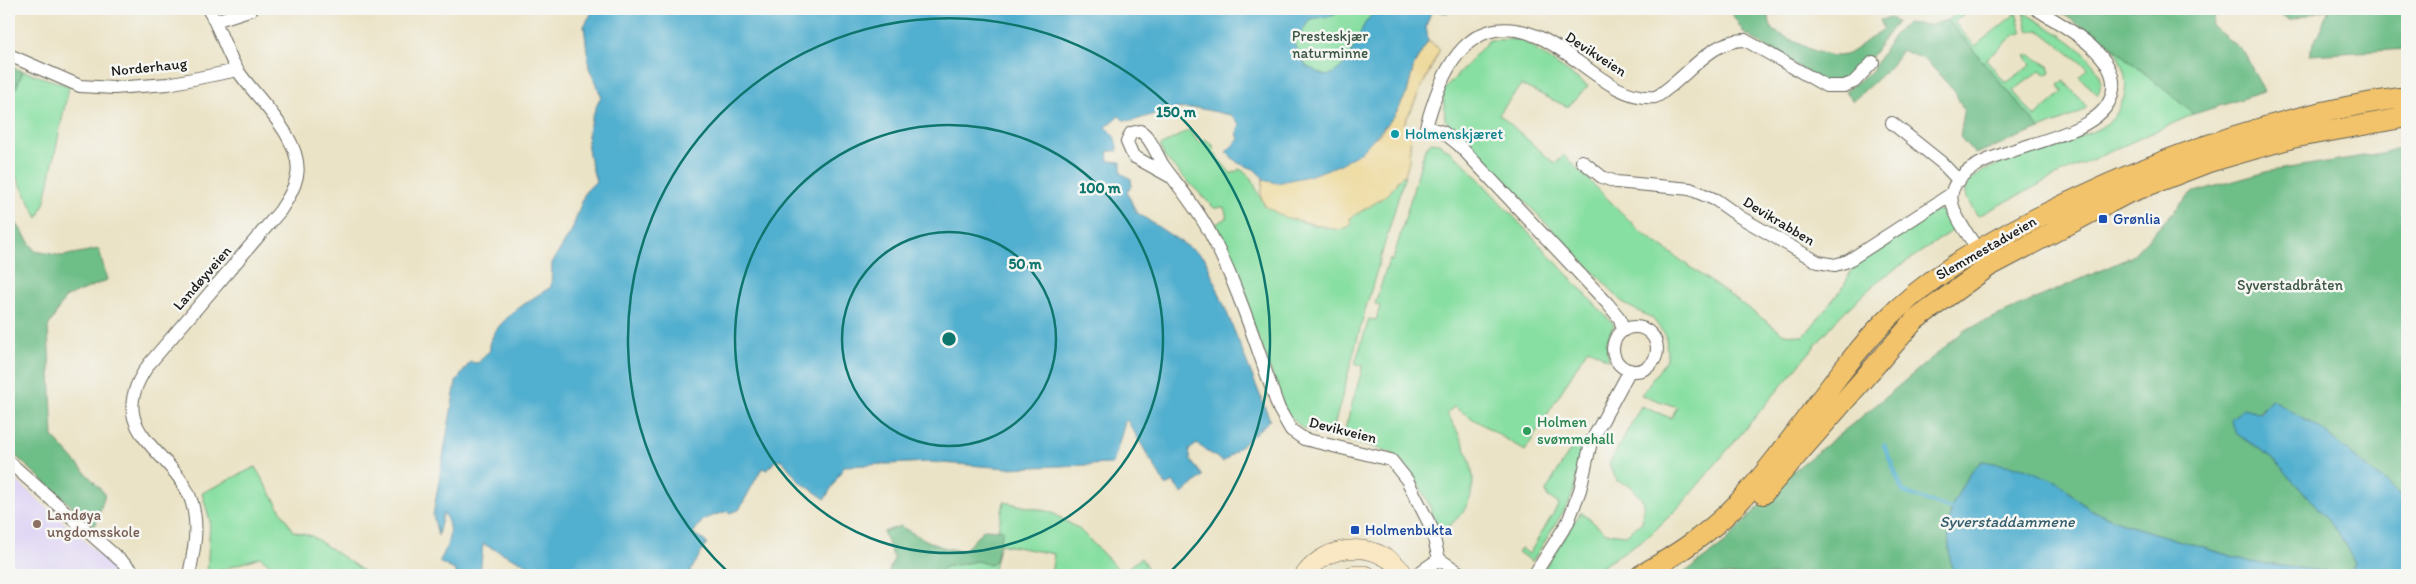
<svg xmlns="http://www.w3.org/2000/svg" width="2416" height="584" font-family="Itim,sans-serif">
	<rect width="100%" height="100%" fill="#f6f6f2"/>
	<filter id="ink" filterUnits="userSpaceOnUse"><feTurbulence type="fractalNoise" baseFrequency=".02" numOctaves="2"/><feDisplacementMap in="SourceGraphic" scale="10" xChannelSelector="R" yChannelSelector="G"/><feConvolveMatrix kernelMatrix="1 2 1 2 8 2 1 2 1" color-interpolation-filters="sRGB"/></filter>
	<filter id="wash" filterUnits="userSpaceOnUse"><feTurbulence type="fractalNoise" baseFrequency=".0096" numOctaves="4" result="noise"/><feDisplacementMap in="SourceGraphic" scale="20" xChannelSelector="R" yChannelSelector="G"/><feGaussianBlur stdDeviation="1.12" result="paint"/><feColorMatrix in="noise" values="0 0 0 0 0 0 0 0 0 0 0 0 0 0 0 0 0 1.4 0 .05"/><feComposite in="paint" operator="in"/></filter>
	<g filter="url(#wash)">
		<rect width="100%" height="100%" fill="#ebe3c6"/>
		<path fill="#dfd5f5" d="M9,474L123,575H9Z"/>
		<path fill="#88dfa2" stroke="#527e5f" d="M1332,9H1416L1370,140L1305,67L1288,39L1311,17Z
			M1962,9H1970L1954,22L1975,46L2014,15L2012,9H2015L2022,33L2016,34L1986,59L2006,83L2031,65L2025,56L2030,55L2049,66L2051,73L2047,75L2041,70L2013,91L2035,117L2063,92L2059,85L2064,81L2087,107L2080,113L2040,129L1948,20Z
			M2023,12C2048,28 2113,58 2098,95L2079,77L2088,68L2039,30L2029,32Z
			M1520,39L1588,86L1568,107L1521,85L1499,114L1555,164L1564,155L1640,231L1784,334L1804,336L1844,286L1853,266L1936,210L1949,212L1952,231L1879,280L1841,315L1682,504L1651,534L1589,575H1540L1581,512L1606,533L1626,535L1642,522L1644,502L1631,486L1617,481L1609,464L1641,406L1671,418L1677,407L1641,395L1667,359L1666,336L1652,318L1626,305L1445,120L1443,91L1489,40Z
			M2113,47L2194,114L2056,176L1978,216C1973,209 1964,198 1966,189C1969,159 2089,147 2114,117C2117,114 2119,108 2121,104C2131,85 2123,64 2113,47Z
			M23,71L69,86L45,201L38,218L9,163V104Z
			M1189,130L1199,143L1205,139L1213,145L1214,153L1231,174L1240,169C1258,181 1253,188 1264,203C1274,217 1314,225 1331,228C1337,229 1345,226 1351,225L1350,218C1365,208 1393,196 1398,179L1405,175L1364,314L1331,438L1302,428L1286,412L1216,224L1227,218L1224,207L1214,208L1165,158L1160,146Z
			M1431,142L1439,143L1462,161L1614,325L1606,343L1609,360L1588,348L1525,451L1454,407L1447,413C1473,458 1492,497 1440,533C1431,508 1417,472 1395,455C1387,449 1353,443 1342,439L1363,366L1355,363L1369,319L1376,320L1380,306L1375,304L1389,260H1393L1425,149Z
			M1575,442L1581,446L1574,489L1570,501L1532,562L1518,552L1521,548L1529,554L1559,504L1547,496L1546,491Z
			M255,467L293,531L312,536L369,575H283L260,557L207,575L210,521L202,493Z
			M1004,502L1051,512L1079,529L1122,573L1141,558L1152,575H1051L1054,554L999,544L1002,530L998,529Z
			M996,560L993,575H939L944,567L977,561L990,565Z"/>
		<path fill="#6ebe88" stroke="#456d52" d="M1729,9H1770L1768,15L1772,30C1791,39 1825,61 1845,55C1853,53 1873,35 1884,29L1880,20L1890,18L1897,21L1868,61L1849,80L1824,82L1791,62L1744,33Z
			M2055,9H2215L2212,26L2244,52L2264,92L2194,114L2113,47Z
			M2274,9H2407V49L2309,55L2329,9L2289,20Z
			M1948,20L2040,129L1975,154L1960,137L1964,112L1955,92L1926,60L1902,50L1891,66L1853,101L1845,91L1872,71L1893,36L1906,23L1929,25Z
			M9,67L23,71L9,104Z
			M2407,146V501L2320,428L2271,400L2237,434L2273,458L2338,532L2355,563L2349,575L2251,562L2124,524L2087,508L2058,482L1982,461C1972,469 1954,497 1951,510C1946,528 1949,558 1953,575H1681L1725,543L1787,476L1870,410L1965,330L2131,257L2191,193L2270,171L2382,153Z
			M9,212L35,251L62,256L99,249L107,280L65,298L48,327L53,437L105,494L95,527L9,450Z
			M900,526C918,536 944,552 965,550L984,529L1003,530L996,560L990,565L977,561L944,567L939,575H887L894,559L883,532Z"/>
		<path fill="#eeda9e" stroke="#857b5d" d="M1428,41L1440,49L1404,124L1411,132L1409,161L1405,175L1398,179C1393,196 1365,208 1350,218L1351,225L1339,230L1284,217L1265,206L1261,197L1263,178L1264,180L1378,136L1394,116L1407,93L1414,65Z"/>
		<path fill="#51afcf" stroke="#366676" d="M586,9H1346L1332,16L1310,19L1294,44L1306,66L1326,76C1348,70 1354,45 1363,27C1366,21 1372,14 1376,9H1453L1447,13L1437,11L1431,12L1426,26L1428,41L1414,65L1407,93L1394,116L1361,152L1339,165L1309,176L1277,183L1266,181L1254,169L1238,163L1226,152L1239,139L1237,133L1240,124L1231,115L1197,108L1172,109L1132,121L1123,120L1119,116L1106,127L1115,138L1118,151H1108L1109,161L1121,162V173L1131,179L1132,186L1127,192L1136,212L1205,258L1270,420L1223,462L1197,444L1189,450L1191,461L1203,476L1182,494L1173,482L1166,486L1127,420L1125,422L1113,464L1006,468L930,462L844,466L825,499L799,481L782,460H776L767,470L762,468L739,510L729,513L728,511L704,519L693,533L707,543L688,575H549L483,544L480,575H456V571L439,562C448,547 455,528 443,513L438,536L433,515L456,382L470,362L478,363L490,350C487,325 531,299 551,287L552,263L572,230L585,192L596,181C584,142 584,133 601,96L589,68L584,26L592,12Z
			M2271,399L2320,428L2407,501V575H2349L2355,563L2338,532L2273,458L2237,434L2230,419L2245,408L2260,413Z
			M1982,461L2024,468L2058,482L2087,508L2124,524L2251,562L2339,573L2337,575H1953C1949,558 1946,528 1951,510C1954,497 1972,469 1982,461Z"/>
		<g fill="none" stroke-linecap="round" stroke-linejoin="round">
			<path stroke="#51afcf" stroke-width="4.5" d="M1884,445L1903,492L1951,509"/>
		</g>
	</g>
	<g filter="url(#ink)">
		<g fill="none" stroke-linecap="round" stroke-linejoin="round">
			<defs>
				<path id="minor" d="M215,21L252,9
					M9,55L80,86L114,88L168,84L238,70
					M1892,123L1942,163L1959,181
					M1582,161L1602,177L1616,182L1690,189L1716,200L1740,217L1818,262L1835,265L1848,261L1951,194
					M1173,178L1133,156L1127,142L1131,133L1140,131C1151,137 1156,154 1163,165C1179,187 1196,207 1209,231C1239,287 1257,349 1279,409L1291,430L1304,439L1391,460L1407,480L1431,527L1439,559L1463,575
					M1982,256C1973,241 1947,210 1952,192C1965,141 2107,148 2113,89C2117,53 2062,25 2036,9
					M1613 349a22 22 0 1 1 44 0a22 22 0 1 1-44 0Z
					M1623,331L1620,319L1608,304L1458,144L1443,132L1426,127C1436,91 1453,38 1495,30C1558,20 1601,103 1655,97C1659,96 1663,92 1667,89C1692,71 1712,40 1745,40L1826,86H1844L1854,82L1873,62
					M9,462L137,575
					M189,575C194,551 199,527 192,503C176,449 99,434 149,364L280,211C287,200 294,190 297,176C304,140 257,99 238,71C226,52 220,28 208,9
					M1416,575L1439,559
					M1534,575L1568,522L1580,490L1591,442L1630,370"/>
				<path id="secondary" d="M1304,575C1328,541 1380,540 1405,575
					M1352,575H1367"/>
				<path id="primary" d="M1763,494L1915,320L1988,267L2126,194L2209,162L2292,138L2407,117
					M1641,575C1676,555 1710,533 1738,503C1791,447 1829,380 1882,324C1926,278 1979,248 2035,219C2151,160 2278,114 2407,97"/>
			</defs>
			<use href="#minor" stroke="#646258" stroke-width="14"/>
			<use href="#secondary" stroke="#646258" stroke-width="19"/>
			<use href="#primary" stroke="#646258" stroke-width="22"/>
			<use href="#minor" stroke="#fff" stroke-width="12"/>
			<use href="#secondary" stroke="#fae7c3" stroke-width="18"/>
			<use href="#primary" stroke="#f2c36a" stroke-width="20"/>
		</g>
	</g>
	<g fill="none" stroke="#0f766e" stroke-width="2.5">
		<circle cx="949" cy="339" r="107"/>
		<circle cx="949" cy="339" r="214"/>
		<path d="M730 574A321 321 0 1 1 1168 574"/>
	</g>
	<circle fill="#0f9aa8" stroke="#f6f6f2" stroke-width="2" cx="1395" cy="134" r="5"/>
	<g fill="#1a4fb4" stroke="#f6f6f2" stroke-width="2">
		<rect x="2098" y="214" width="10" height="10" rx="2.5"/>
		<rect x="1350" y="525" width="10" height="10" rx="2.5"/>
	</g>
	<circle fill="#2e9e5b" stroke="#f6f6f2" stroke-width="2" cx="1527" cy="431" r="5"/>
	<circle fill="#8d6e63" stroke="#f6f6f2" stroke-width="2" cx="37" cy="524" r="5"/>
	<g text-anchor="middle" stroke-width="5" stroke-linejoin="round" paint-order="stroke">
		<g font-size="15" fill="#3c5644" stroke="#f6f6f2">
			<text x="1330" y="41">Presteskjær<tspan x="1330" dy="17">naturminne</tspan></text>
			<text x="2290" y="290">Syverstadbråten</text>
		</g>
		<g font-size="15" fill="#1c1c1c" stroke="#f6f6f2">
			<text transform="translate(1596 54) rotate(33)" y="5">Devikveien</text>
			<text transform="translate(149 67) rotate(-6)" y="5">Norderhaug</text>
			<text transform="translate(1779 221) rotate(31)" y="5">Devikrabben</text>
			<text transform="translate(1986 248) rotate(-30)" y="5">Slemmestadveien</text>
			<text transform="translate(202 278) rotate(-49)" y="5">Landøyveien</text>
			<text transform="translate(1343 430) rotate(14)" y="5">Devikveien</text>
		</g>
		<g font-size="15" fill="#0d838f" stroke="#f6f6f2" text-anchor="start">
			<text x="1405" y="139">Holmenskjæret</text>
		</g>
		<g font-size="15" fill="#164399" stroke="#f6f6f2" text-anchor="start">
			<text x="2113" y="224">Grønlia</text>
			<text x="1365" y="535">Holmenbukta</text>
		</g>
		<g font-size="15" fill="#27864d" stroke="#f6f6f2" text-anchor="start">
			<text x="1537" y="427">Holmen<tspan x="1537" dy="17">svømmehall</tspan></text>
		</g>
		<g font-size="15" fill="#785e54" stroke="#f6f6f2" text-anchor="start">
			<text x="47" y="520">Landøya<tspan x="47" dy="17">ungdomsskole</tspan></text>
		</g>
		<g font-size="16" font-style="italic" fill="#345e6d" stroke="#f6f6f2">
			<text x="2007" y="527">Syverstaddammene</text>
		</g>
	</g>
	<circle cx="949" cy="339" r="8" fill="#0f766e" stroke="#f6f6f2" stroke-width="2.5"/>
	<g font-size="15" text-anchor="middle" font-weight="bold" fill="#0f766e" stroke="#f6f6f2" stroke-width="5" stroke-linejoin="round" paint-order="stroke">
		<text x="1176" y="117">150 m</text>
		<text x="1100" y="193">100 m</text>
		<text x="1025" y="269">50 m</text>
	</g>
	<rect width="2416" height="584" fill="none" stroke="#f6f6f2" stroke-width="30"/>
</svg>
